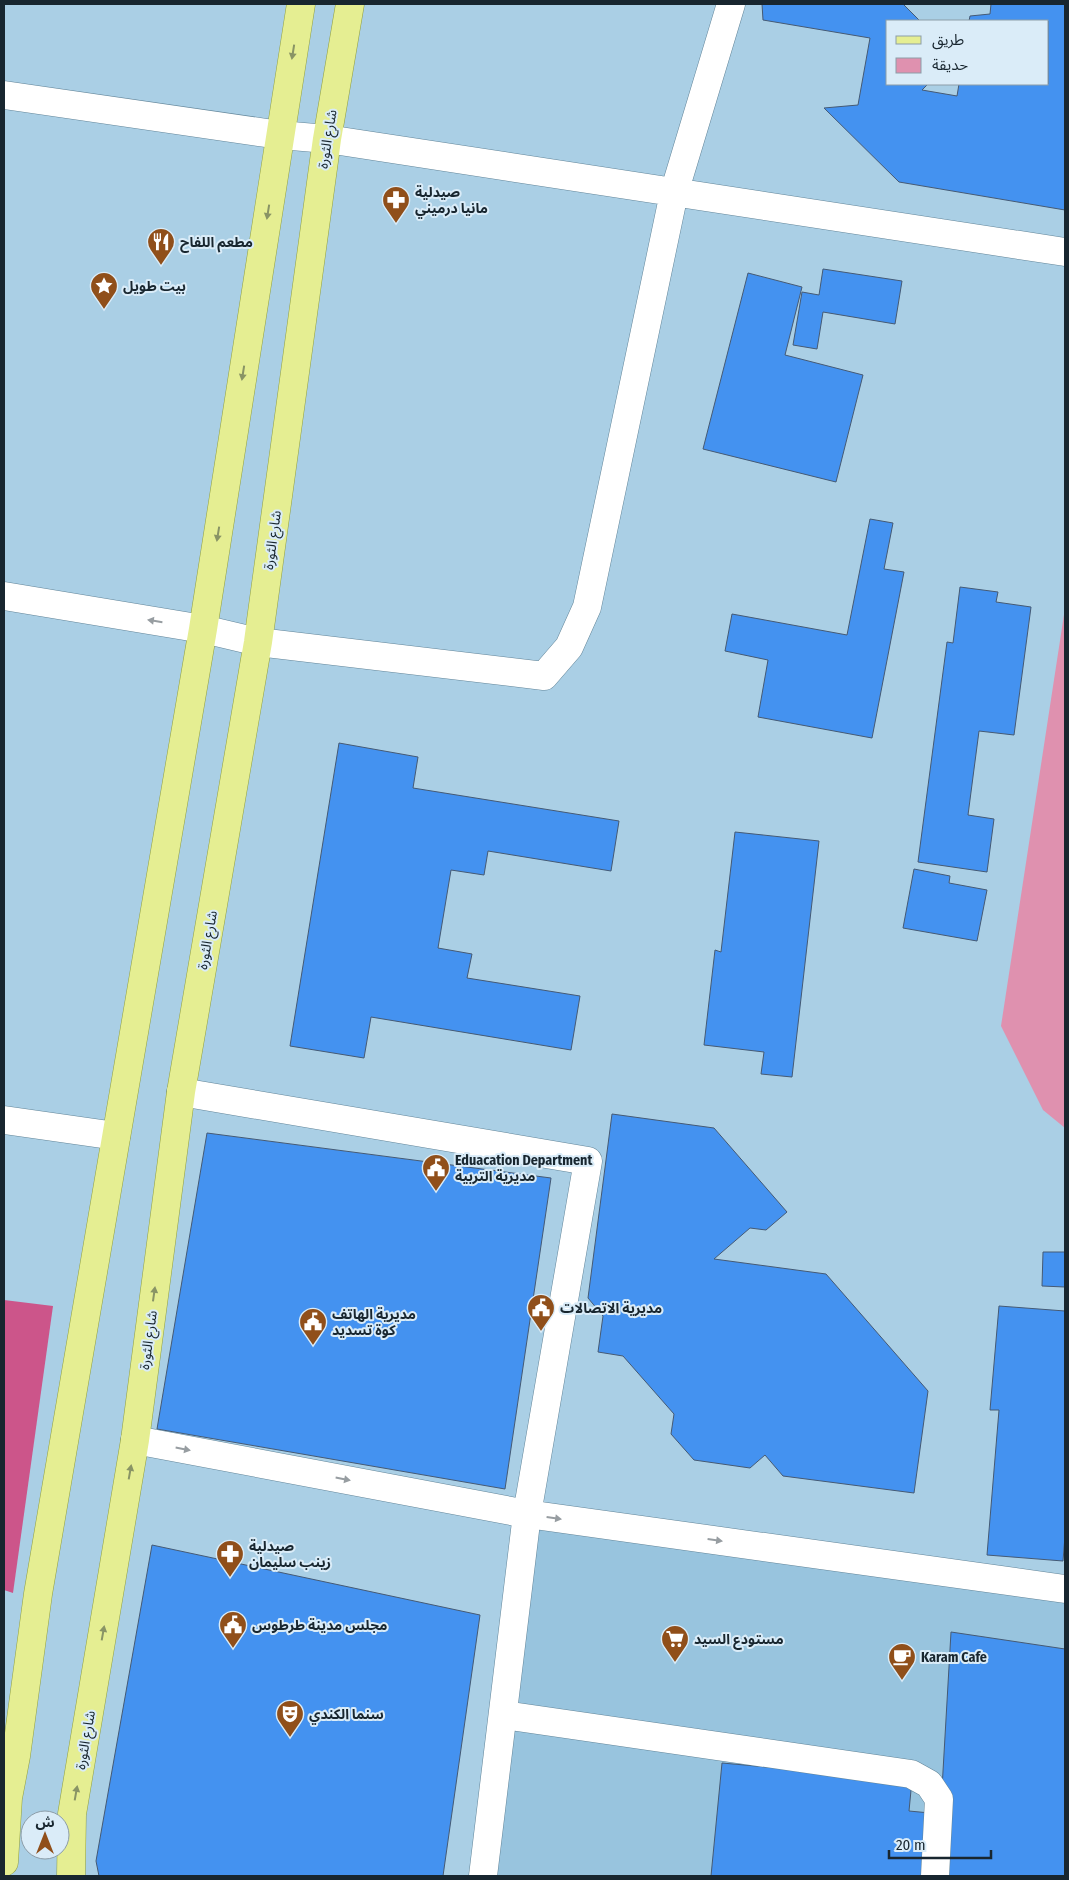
<svg xmlns="http://www.w3.org/2000/svg" width="1069" height="1880" font-family="'Fira Sans Condensed','Noto Sans Arabic',sans-serif">
	<rect width="100%" height="100%" fill="#aacfe5"/>
	<path fill="#98c4de" d="M527,1514L1065,1589V1876H483Z"/>
	<path fill="#df91af" d="M1065,608V1128L1043,1110L1001,1026Z"/>
	<path fill="#cc558a" d="M4,1300L53,1306L13,1593L4,1590Z"/>
	<path fill="#4492f0" stroke="#455a74" d="M762,4H903L920,21H888V84H928L922,90L957,96L959,84H1048V21H969L970,16L990,14L991,4H1065V210L899,182L824,108L858,105L870,38L763,20Z
		M823,269L902,281L895,324L823,312L817,349L793,345L802,292L819,295Z
		M748,273L802,287L785,355L863,375L836,482L703,449Z
		M870,519L893,523L884,569L904,572L872,738L758,717L768,660L725,651L732,614L847,635Z
		M960,587L998,592L996,602L1031,607L1014,735L979,731L968,815L994,819L987,872L918,862L947,642L953,643Z
		M339,743L418,757L413,788L619,821L611,871L488,851L484,875L451,870L438,948L472,954L467,978L580,996L571,1050L371,1017L364,1058L290,1046Z
		M735,832L819,841L792,1077L761,1074L764,1052L704,1045L715,950L721,952Z
		M914,869L950,876L949,883L987,890L977,941L903,928Z
		M612,1114L714,1128L787,1212L766,1230L750,1228L714,1259L826,1274L928,1391L914,1493L783,1476L765,1455L750,1468L694,1460L671,1434L674,1414L623,1356L598,1352L603,1316L588,1298Z
		M207,1133L551,1178L505,1489L157,1429Z
		M1043,1252H1065V1287L1042,1286Z
		M999,1306L1065,1311V1536L1063,1561L987,1555L999,1410H990Z
		M152,1545L480,1615L443,1876H99L96,1861Z
		M951,1632L1065,1649V1876H937Z
		M722,1763L912,1780L909,1811L930,1813L924,1876H711Z"/>
	<g fill="none" stroke-linecap="round" stroke-linejoin="round">
		<defs>
			<path id="minor" d="M4,95L280,135L327,139L1065,252
				M4,596L203,629L258,642L544,676L569,647L587,607L674,193L731,4
				M181,1092L588,1161L527,1514L483,1876
				M4,1120L116,1136
				M135,1440L527,1514L1065,1589
				M503,1715L911,1774L929,1784L939,1799L935,1876"/>
			<path id="primary" d="M4,1862L8,1798L16,1756L38,1594L203,629L301,4
				M71,1876L72,1814L135,1440L181,1092L258,642L327,139L350,4"/>
		</defs>
		<use href="#minor" stroke="#628599" stroke-width="29"/>
		<use href="#primary" stroke="#92a041" stroke-width="29"/>
		<use href="#minor" stroke="#fff" stroke-width="28"/>
		<use href="#primary" stroke="#e5ee92" stroke-width="28"/>
	</g>
	<defs><path id="oneway-solid" d="M-6-.8H1V-3.2L6.5 0L1 3.2V.8H-6Z" transform="scale(1.25)"/></defs>
	<g fill="#899465">
		<use href="#oneway-solid" transform="translate(293 52) rotate(99)"/>
		<use href="#oneway-solid" transform="translate(268 212) rotate(99)"/>
		<use href="#oneway-solid" transform="translate(243 373) rotate(99)"/>
		<use href="#oneway-solid" transform="translate(218 534) rotate(99)"/>
		<use href="#oneway-solid" transform="translate(154 1294) rotate(-82)"/>
		<use href="#oneway-solid" transform="translate(130 1472) rotate(-80)"/>
		<use href="#oneway-solid" transform="translate(103 1633) rotate(-80)"/>
		<use href="#oneway-solid" transform="translate(76 1793) rotate(-80)"/>
	</g>
	<g fill="#979da1">
		<use href="#oneway-solid" transform="translate(155 621) rotate(-171)"/>
		<use href="#oneway-solid" transform="translate(183 1449) rotate(11)"/>
		<use href="#oneway-solid" transform="translate(343 1479) rotate(11)"/>
		<use href="#oneway-solid" transform="translate(554 1518) rotate(8)"/>
		<use href="#oneway-solid" transform="translate(715 1540) rotate(8)"/>
	</g>
	<defs>
		<symbol id="pharmacy-pin" viewBox="-11 -11 22 30"><path d="M0 17L-7.5 6A9.5 9.5 0 1 1 7.5 6Z" fill="#904f1a" stroke="#daecf8"/><path d="M-2-6h4v4h4v4h-4v4h-4v-4h-4v-4h4Z" fill="#fff"/></symbol>
		<symbol id="restaurant-pin" viewBox="-11 -11 22 30"><path d="M0 17L-7.5 6A9.5 9.5 0 1 1 7.5 6Z" fill="#904f1a" stroke="#daecf8"/><path d="M-5-6h1v4h1v-4h1v4h1v-4h1v5L-1.5 .5V6h-2V.5L-5-1ZM5-6V6H3V1.5H1.5Q1.5-4 5-6Z" fill="#fff"/></symbol>
		<symbol id="sight-pin" viewBox="-11 -11 22 30"><path d="M0 17L-7.5 6A9.5 9.5 0 1 1 7.5 6Z" fill="#904f1a" stroke="#daecf8"/><path d="M0-6L1.8-2.2L6-1.7L2.9 1.2L3.7 5.4L0 3.3L-3.7 5.4L-2.9 1.2L-6-1.7L-1.8-2.2Z" fill="#fff"/></symbol>
		<symbol id="civic-pin" viewBox="-11 -11 22 30"><path d="M0 17L-7.5 6A9.5 9.5 0 1 1 7.5 6Z" fill="#904f1a" stroke="#daecf8"/><path d="M-.6-6.5H3V-4.5H.6V-3L4-1V1h2V6H-6V1h2V-1L-.6-3ZM-1.2 2.5V6h2.4V2.5Z" fill="#fff"/></symbol>
		<symbol id="supermarket-pin" viewBox="-11 -11 22 30"><path d="M0 17L-7.5 6A9.5 9.5 0 1 1 7.5 6Z" fill="#904f1a" stroke="#daecf8"/><path d="M-6-5.5h2.5l.6 2H6L4.5 2H-2.5L-4.4-4H-6ZM-1.5 3.2a1.3 1.3 0 1 0 .1 0ZM3 3.2a1.3 1.3 0 1 0 .1 0Z" fill="#fff"/></symbol>
		<symbol id="cafe-pin" viewBox="-11 -11 22 30"><path d="M0 17L-7.5 6A9.5 9.5 0 1 1 7.5 6Z" fill="#904f1a" stroke="#daecf8"/><path d="M-5.5-4.5H6V0H3Q3 3.5 0 3.5H-2.5Q-5.5 3.5-5.5 0ZM3-3.2v2h1.7v-2ZM-6 4.5H4V6H-6Z" fill="#fff"/></symbol>
		<symbol id="theatre-pin" viewBox="-11 -11 22 30"><path d="M0 17L-7.5 6A9.5 9.5 0 1 1 7.5 6Z" fill="#904f1a" stroke="#daecf8"/><path d="M-5-5.5Q0-4 5-5.5V0Q5 5 0 6Q-5 5-5 0ZM-3.3-2.5H-1v1.5H-3.3ZM1-2.5H3.3v1.5H1ZM-2.8 1Q0 5.5 2.8 1Z" fill="#fff"/></symbol>
	</defs>
	<g fill-rule="evenodd">
		<use href="#pharmacy-pin" x="380" y="184" width="32" height="43"/>
		<use href="#restaurant-pin" x="145" y="226" width="32" height="43"/>
		<use href="#sight-pin" x="88" y="270" width="32" height="43"/>
		<use href="#civic-pin" x="420" y="1152" width="32" height="43"/>
		<use href="#civic-pin" x="525" y="1292" width="32" height="43"/>
		<use href="#civic-pin" x="297" y="1306" width="32" height="43"/>
		<use href="#pharmacy-pin" x="214" y="1538" width="32" height="43"/>
		<use href="#civic-pin" x="217" y="1609" width="32" height="43"/>
		<use href="#supermarket-pin" x="659" y="1623" width="32" height="43"/>
		<use href="#cafe-pin" x="886" y="1641" width="32" height="43"/>
		<use href="#theatre-pin" x="274" y="1698" width="32" height="43"/>
	</g>
	<g text-anchor="middle" stroke-width="4" stroke-linejoin="round" paint-order="stroke">
		<g font-size="14" fill="#18262f" stroke="#daecf8">
			<text transform="translate(327 139) rotate(-81)" y="5">شارع الثورة</text>
			<text transform="translate(272 540) rotate(-82)" y="5">شارع الثورة</text>
			<text transform="translate(207 940) rotate(-80)" y="5">شارع الثورة</text>
			<text transform="translate(148 1340) rotate(-82)" y="5">شارع الثورة</text>
			<text transform="translate(85 1740) rotate(-80)" y="5">شارع الثورة</text>
		</g>
		<g font-size="14" font-weight="bold" fill="#18262f" stroke="#daecf8" text-anchor="start">
			<text x="415" y="197">صيدلية<tspan x="415" dy="16">مانيا درميني</tspan></text>
			<text x="180" y="247">مطعم اللفاح</text>
			<text x="123" y="291">بيت طويل</text>
			<text x="455" y="1165">Eduacation Department<tspan x="455" dy="16">مديرية التربية</tspan></text>
			<text x="560" y="1313">مديرية الاتصالات</text>
			<text x="332" y="1319">مديرية الهاتف<tspan x="332" dy="16">كوة تسديد</tspan></text>
			<text x="249" y="1551">صيدلية<tspan x="249" dy="16">زينب سليمان</tspan></text>
			<text x="252" y="1630">مجلس مدينة طرطوس</text>
			<text x="694" y="1644">مستودع السيد</text>
			<text x="921" y="1662">Karam Cafe</text>
			<text x="309" y="1719">سنما الكندي</text>
		</g>
	</g>
	<rect width="1069" height="1880" fill="none" stroke="#18262f" stroke-width="10"/>
	<rect x="886" y="20" width="162" height="65" fill="#daecf8" stroke="#8c9da8"/>
	<rect x="896" y="36" width="25" height="8" fill="#e5ee92" stroke="#8c9da8"/>
	<text x="932" y="45" font-size="15" fill="#18262f">طريق</text>
	<rect x="896" y="58" width="25" height="15" fill="#df91af" stroke="#8c9da8"/>
	<text x="932" y="70" font-size="15" fill="#18262f">حديقة</text>
	<g transform="translate(45 1835)"><circle r="24" fill="#daecf8" stroke="#8c9da8"/>
	<path d="M0-4L9 19L0 12L-9 19Z" fill="#904f1a"/>
	<text y="-8" font-size="14" font-weight="bold" text-anchor="middle" fill="#18262f">ش</text>
	</g>
	<path d="M889 1850v8h102v-8" fill="none" stroke="#18262f" stroke-width="2.5"/>
	<text x="896" y="1850" font-size="15" fill="#18262f" stroke="#daecf8" stroke-width="4" paint-order="stroke">20 m</text>
</svg>
